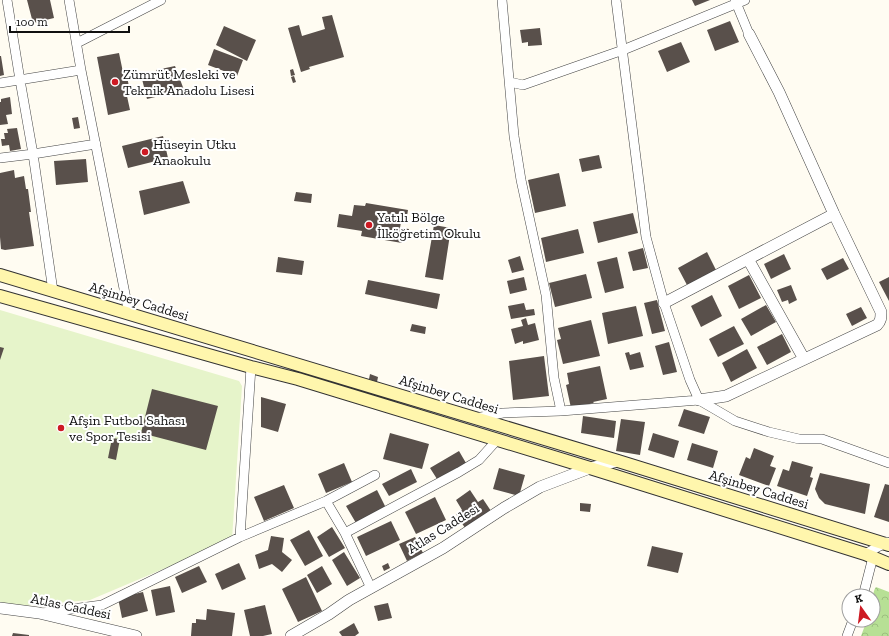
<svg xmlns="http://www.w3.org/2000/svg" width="889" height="636" font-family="'Zilla Slab',serif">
	<defs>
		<pattern id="forest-crowns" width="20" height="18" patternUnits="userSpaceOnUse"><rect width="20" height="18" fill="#b7e095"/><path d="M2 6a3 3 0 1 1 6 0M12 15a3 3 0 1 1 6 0" fill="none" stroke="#9cbf7f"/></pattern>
	</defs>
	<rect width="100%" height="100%" fill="#fffcf2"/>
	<path fill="url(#forest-crowns)" d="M876,587L889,592V636H861L867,620H873C873,611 871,593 876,587Z"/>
	<path fill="#e6f4ca" d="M0,310L239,381L242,386L232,540L90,600L22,606L0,604Z"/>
	<path fill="#59504b" d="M27,0H50L54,18L33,23Z
		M692,0H710L695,6Z
		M332,15L344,57L309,67L310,69L301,72L288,28L299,25L302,36L325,29L322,17Z
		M730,21L739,42L715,51L707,30Z
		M224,26L256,40L247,61L216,45Z
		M540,28L542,45L528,46V42L522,43L520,30Z
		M681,42L690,62L667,72L658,51Z
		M214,49L243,60L237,76L208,65Z
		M119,53L124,77L127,76L129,87H125L130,110L108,115L97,57Z
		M0,56H1L4,75L0,76Z
		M175,66L184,90L147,99L142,79L156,76V70Z
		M293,69L295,75L291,76L290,70Z
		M294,76L296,82L293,83L291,77Z
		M10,97L12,114L6,115L8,124L0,125V102H1V99Z
		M78,117L80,128L74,129L72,118Z
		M17,128L21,149L10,151L9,145L2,146L1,139H5L4,133H8L7,129Z
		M163,136L168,158L128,168L122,146Z
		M599,155L602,168L582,172L579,159Z
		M86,159L88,182L56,185L54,161Z
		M14,170L15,178L24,176L26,189H28L31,212H29L34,246L5,250L1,249L0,237V173Z
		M559,173L566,206L535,213L528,180Z
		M183,181L190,203L144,215L139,191Z
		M296,192L312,194L311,203L294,201Z
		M366,203L408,210L406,222H401L400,228L409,229L407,238H403L402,243L361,236L362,231L337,227L339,214L352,216L354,205L365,206Z
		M633,213L638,233L598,243L593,222Z
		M434,225L451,228L443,280L425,277Z
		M578,229L584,253L546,262L541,238Z
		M643,248L648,268L633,271L628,252Z
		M707,252L716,270L687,285L678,268Z
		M784,254L791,269L771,279L764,264Z
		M520,256L524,270L512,273L508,260Z
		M278,257L304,261L302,275L276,272Z
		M617,257L624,288L605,293L597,262Z
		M843,258L849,269L827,280L821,269Z
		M586,274L592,298L555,307L549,283Z
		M749,275L761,298L739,309L728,286Z
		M524,277L527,290L510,294L507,281Z
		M889,277V301L879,282Z
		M368,280L440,294L437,309L365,294Z
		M791,285L797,300L789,304L788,300L782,302L777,290Z
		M712,295L722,316L701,327L691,306Z
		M657,300L665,331L652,334L644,303Z
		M524,303L526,310L534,309L535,315L511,319L508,306Z
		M766,305L776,322L751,336L741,319Z
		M636,306L643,336L608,344L602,313Z
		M861,307L867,318L852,326L846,314Z
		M526,318L528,325L535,323L539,340L523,344V341L515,344L511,329L523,326L521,320Z
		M591,320L600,356L563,364L557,340L561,339L558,328Z
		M412,324L426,327L425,334L410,331Z
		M734,326L744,344L718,357L709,339Z
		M782,334L791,352L767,365L757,347Z
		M669,342L677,372L663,375L655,346Z
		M0,347L4,348L0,360Z
		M747,349L757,368L731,382L722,363Z
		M629,352L630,355L640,352L644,367L630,370L625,353Z
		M544,356L549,396L513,400L509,361Z
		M600,366L607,399L593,402L594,403L571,408L566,385L569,384L567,373Z
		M370,374L378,377L377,382L369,379Z
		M152,389L218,406L206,450L141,433Z
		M261,397L286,404L278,432L261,427Z
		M684,409L710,417L704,434L678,426Z
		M583,416L616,421L614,438L581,433Z
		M621,419L645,422L640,455L616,451Z
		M390,433L429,444L422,469L383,459Z
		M653,433L679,441L674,458L648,450Z
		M112,438L120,439L116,460L108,458Z
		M692,443L718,451L713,468L687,460Z
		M754,448L774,456L770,466L776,468L769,486L739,475L746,457L750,459Z
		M459,451L466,463L437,479L430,468Z
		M792,461L813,467L810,477L813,478L807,496L777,486L783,469L789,471Z
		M344,463L352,482L326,493L318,474Z
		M499,468L525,475L519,496L493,489Z
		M411,469L417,482L389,496L382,484Z
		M820,473L870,484L865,514L825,504L819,498L815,489Z
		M885,484L889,485V522L874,517Z
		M284,485L294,508L264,521L254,497Z
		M377,490L386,508L356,523L346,506Z
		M470,490L478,502L483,499L491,511L465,528L456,514L462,510L456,500Z
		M435,497L446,520L416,534L405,512Z
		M580,503L591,504L590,512L580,511Z
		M391,521L400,540L366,556L357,537Z
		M332,527L345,548L329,557L317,537Z
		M309,530L323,556L305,566L290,540Z
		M271,536L284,538L282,552L292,560L282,572L272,564L259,569L255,555L268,550Z
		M415,537L423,553L407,561L399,544Z
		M652,546L683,553L678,573L647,566Z
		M344,552L360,578L347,586L332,560Z
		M239,563L246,579L222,590L215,574Z
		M388,563L390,568L384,571L382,566Z
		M199,566L207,582L182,593L175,577Z
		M322,566L332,584L317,593L307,575Z
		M306,577L322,611L298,622L282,589Z
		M170,586L175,612L156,616L151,590Z
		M143,592L148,611L122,618L118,598Z
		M388,603L392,618L378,621L374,606Z
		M265,605L272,634L263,636H250L244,610Z
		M207,609L235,613L232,636H191L192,623H196V619L206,620Z
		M354,623L359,633L355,636H342L339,632Z
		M13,633L29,635V636H12Z"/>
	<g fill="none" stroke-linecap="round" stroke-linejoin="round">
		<defs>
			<path id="minor" d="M7,0L20,80L33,154L53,291
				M69,0L81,70L129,314
				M616,0L646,237L664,303L690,380L699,400
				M735,0L749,34
				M77,43L161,0
				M510,82L523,85L623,50L745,0
				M0,83L81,70
				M0,158L33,154L96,144
				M561,411L699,400L735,421L769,432L799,439H822L889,463
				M476,418L503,413L561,411L554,378L546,295L521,180L514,136L502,0
				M326,501L345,533L371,588
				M345,533L459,472L479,460L497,440
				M240,537L251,367
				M865,554L887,542
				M863,596L873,557
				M42,613L102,605L240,537L326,501L375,475
				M847,636L853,620"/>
			<path id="tertiary" d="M748,259L804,359
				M664,303L834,214
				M699,400L726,396L877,325C881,321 881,318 881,312L834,214L779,92L749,34
				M0,608L39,613L136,636
				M291,636L329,614L349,600L443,548L504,508L540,487L590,468L618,461"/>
			<path id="secondary" d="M0,275L618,461L889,545
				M0,296L251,367L298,379L590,468L865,554L889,564"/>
		</defs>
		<use href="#minor" stroke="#434343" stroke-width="10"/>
		<use href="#tertiary" stroke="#434343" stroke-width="12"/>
		<use href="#secondary" stroke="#323232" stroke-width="14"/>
		<use href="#minor" stroke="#fff" stroke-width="9"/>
		<use href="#tertiary" stroke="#fff" stroke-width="11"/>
		<use href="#secondary" stroke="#fff6ad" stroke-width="12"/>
	</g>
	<g fill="#cd1a23" stroke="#fff" stroke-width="1.5">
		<circle cx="115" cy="82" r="4"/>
		<circle cx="145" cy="152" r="4"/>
		<circle cx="369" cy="225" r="4"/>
		<circle cx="61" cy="428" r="4"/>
	</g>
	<g text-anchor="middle" stroke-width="4" stroke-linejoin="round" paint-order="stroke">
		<g font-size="14" fill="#101010" stroke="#fff" text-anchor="start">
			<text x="123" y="79">Zümrüt Mesleki ve<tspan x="123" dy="16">Teknik Anadolu Lisesi</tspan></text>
			<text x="153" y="149">Hüseyin Utku<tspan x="153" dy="16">Anaokulu</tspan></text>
			<text x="377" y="222">Yatılı Bölge<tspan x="377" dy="16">İlköğretim Okulu</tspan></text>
			<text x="69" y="425">Afşin Futbol Sahası<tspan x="69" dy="16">ve Spor Tesisi</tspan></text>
		</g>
		<g font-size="14" fill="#101010" stroke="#fff">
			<text transform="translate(139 301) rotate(17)" y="5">Afşinbey Caddesi</text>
			<text transform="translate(449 394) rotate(17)" y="5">Afşinbey Caddesi</text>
			<text transform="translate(759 489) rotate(17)" y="5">Afşinbey Caddesi</text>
			<text transform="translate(443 528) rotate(-32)" y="5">Atlas Caddesi</text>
			<text transform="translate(71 606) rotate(12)" y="5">Atlas Caddesi</text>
		</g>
	</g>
	<g transform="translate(861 608) rotate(346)"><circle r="19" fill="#ffffff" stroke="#9f9f9f"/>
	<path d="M0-3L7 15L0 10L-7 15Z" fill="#cd1a23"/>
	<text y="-6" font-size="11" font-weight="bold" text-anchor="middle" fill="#101010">K</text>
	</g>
	<path d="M10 26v6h119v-6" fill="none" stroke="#101010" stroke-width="2"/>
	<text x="16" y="26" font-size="12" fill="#101010" stroke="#ffffff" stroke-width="3" paint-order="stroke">100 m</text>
</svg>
